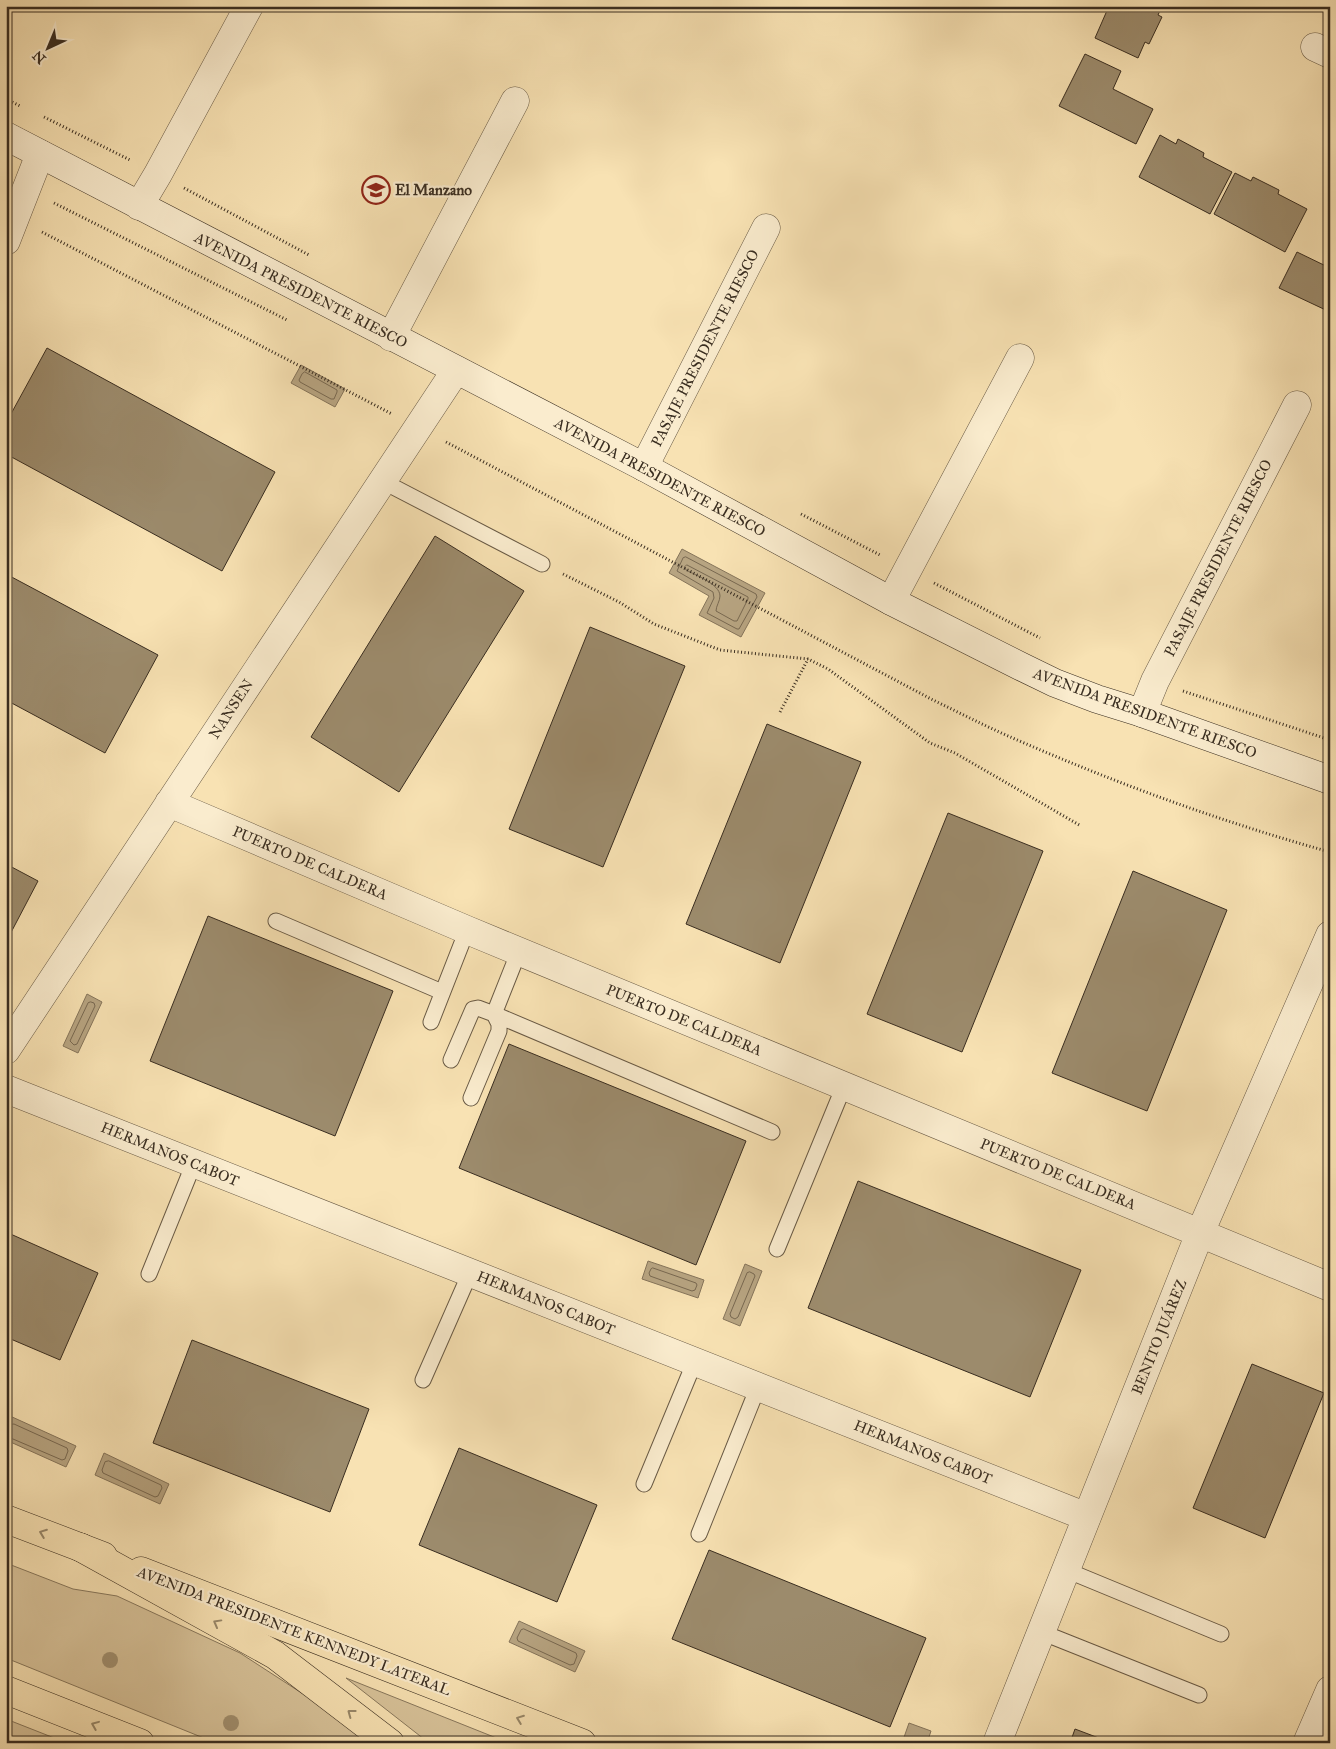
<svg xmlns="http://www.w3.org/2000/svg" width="1336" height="1749" font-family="'IM FELL Great Primer',serif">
	<rect width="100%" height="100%" fill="#f8e2b3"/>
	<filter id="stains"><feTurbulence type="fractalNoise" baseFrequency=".004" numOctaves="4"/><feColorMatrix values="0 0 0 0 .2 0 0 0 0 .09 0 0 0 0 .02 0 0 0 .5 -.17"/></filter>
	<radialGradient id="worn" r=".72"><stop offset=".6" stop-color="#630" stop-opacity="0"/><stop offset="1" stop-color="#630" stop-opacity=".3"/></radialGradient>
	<path fill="#d8c39a" stroke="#88785d" d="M6,1563L73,1589L117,1596L240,1653L337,1716L372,1743H216L6,1658Z
		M346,1678L509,1743H429Z
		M6,1719L67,1743H22L6,1736Z"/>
	<path fill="#b7a481" stroke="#85745a" d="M301,365L345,389L335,407L291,383Z
		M682,549L765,593L741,637L699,615L709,596L669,573Z
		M87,994L102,1002L78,1053L63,1046Z
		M648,1261L704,1280L698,1298L642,1279Z
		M745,1264L762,1271L740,1326L723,1319Z
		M10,1416L76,1446L66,1467L6,1440V1425Z
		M104,1453L169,1484L160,1504L95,1475Z
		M519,1621L585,1651L575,1672L509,1642Z
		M909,1723L931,1731L927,1743H902Z"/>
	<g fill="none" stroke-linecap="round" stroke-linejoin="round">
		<path stroke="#786850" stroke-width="1" d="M305,372L337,390V392L334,399H331L300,382L299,380L302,374Z
			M686,557L756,594L757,597L739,629H737L707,613L714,598L713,592L677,571L683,558Z
			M687,565L748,597V599L737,621H734L716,611C716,606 720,601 720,596C720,584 695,575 686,570L685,567Z
			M91,1002L94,1003L95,1006L77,1044L74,1045L70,1041L88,1003Z
			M653,1268L696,1283L697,1285L695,1290L692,1291L650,1276L649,1273L651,1269Z
			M750,1272L754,1274L755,1276L738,1317L735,1319L731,1317L730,1314L747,1273Z
			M6,1425L14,1424L67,1448L68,1451L65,1459L62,1460L6,1436
			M109,1461L161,1485L162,1488L158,1496L155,1497L103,1473L102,1470L105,1462Z
			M524,1629L576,1653L577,1656L574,1664L570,1665L518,1641L517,1638L521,1630Z"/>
	</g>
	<path fill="#9c8b6c" stroke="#392d20" d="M1109,6H1162L1158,15L1162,17L1149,44L1145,42L1138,58L1095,38Z
		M1085,54L1121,71L1113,89L1153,109L1136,144L1059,106Z
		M1160,135L1176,144L1178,139L1204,153L1203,157L1232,172L1210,214L1139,177Z
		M1235,173L1251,181L1253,177L1279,190L1278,194L1307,209L1285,252L1214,214Z
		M1297,252L1330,268V312L1279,288Z
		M47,348L275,472L222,571L6,454V423Z
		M435,536L524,591L399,792L311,737Z
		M6,574L158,655L105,753L6,700Z
		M590,627L685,666L603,867L509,829Z
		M767,724L861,762L780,963L686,924Z
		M948,813L1043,851L962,1052L867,1014Z
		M6,864L38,881L6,942Z
		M1133,871L1227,910L1147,1111L1052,1073Z
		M208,916L393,991L335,1136L150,1061Z
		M509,1044L746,1141L696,1265L459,1168Z
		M858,1181L1081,1270L1030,1397L808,1308Z
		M6,1232L98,1273L60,1360L6,1337Z
		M192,1340L369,1409L330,1512L153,1443Z
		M1252,1364L1324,1393L1265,1538L1193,1508Z
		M459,1448L597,1505L557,1602L419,1545Z
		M709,1550L926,1638L890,1727L672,1639Z
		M1075,1729L1112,1743H1070Z"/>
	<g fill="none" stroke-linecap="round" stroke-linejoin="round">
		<defs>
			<path id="service" d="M382,481L542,564
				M276,921L442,992
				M494,1014L772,1132
				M431,1022L467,930
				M451,1060L473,1009L478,1008L494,1014L519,951
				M471,1098L499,1031V1024L494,1014
				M777,1249L844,1086
				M149,1274L194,1163
				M423,1380L470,1273
				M644,1484L695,1361
				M699,1534L758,1387
				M1066,1570L1221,1634
				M1041,1632L1199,1695"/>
			<path id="minor" d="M1315,47L1330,54
				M139,206L158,174L249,6
				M6,241L40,154
				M391,337L515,101
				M644,467L766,228
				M891,601L1020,358
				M1142,713L1155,681L1297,405
				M169,803L467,930L1330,1287
				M6,1050L456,370
				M6,1089L1087,1517
				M997,1743L1200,1233L1330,935
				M1307,1743L1330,1690"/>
			<path id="secondary" d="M6,136L644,467L891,601L1020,666L1055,683L1097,699L1142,713L1330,780"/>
			<path id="primary" d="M6,1519L103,1556
				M141,1571L582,1743"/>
			<path id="motorway" d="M80,1547L275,1655L390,1743
				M6,1690L140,1743"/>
		</defs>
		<use href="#service" stroke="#695a45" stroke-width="17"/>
		<use href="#minor" stroke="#695a45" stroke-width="29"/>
		<use href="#secondary" stroke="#392d20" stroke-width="29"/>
		<use href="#primary" stroke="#392d20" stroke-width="29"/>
		<use href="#motorway" stroke="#392d20" stroke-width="29"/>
		<path stroke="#392d20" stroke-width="3" stroke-dasharray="1 2.5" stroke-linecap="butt" d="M6,99L20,106
			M44,117L130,160
			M184,188L309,255
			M54,203L287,320
			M42,232L392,414
			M446,442L933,700C960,713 987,727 1015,739C1118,784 1222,822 1330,852
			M801,514L880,555
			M563,574L619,602L654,624L720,650L808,659L828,669L930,743L955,753L1081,826
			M934,583L1040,638
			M1183,691L1330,740
			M780,712L808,659"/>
		<use href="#service" stroke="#faecce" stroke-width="15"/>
		<use href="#minor" stroke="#faecce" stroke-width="28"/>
		<use href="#secondary" stroke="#faecce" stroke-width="28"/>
		<use href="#primary" stroke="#f8e2b3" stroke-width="28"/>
		<use href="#motorway" stroke="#f8e2b3" stroke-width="28"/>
	</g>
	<g fill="#a18f6f">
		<circle cx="110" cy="1660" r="8"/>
		<circle cx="231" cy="1723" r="8"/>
	</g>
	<defs><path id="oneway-chevron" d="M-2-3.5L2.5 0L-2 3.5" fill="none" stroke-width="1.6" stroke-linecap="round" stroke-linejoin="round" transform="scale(1.25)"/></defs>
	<g stroke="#98886a">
		<use href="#oneway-chevron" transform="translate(43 1533) rotate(-159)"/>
		<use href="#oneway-chevron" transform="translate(217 1623) rotate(-151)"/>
		<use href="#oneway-chevron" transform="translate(351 1713) rotate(-143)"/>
		<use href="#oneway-chevron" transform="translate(520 1719) rotate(-159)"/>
		<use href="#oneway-chevron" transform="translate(95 1725) rotate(-158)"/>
	</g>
	<defs>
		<symbol id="school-ring" viewBox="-11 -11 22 22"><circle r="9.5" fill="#faecce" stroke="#8f2418" stroke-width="1.5"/><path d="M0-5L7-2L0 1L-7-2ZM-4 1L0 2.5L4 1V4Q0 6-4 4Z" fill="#8f2418"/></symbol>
	</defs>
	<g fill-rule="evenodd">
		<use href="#school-ring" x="360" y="174" width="32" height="32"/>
	</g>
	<g text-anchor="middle" stroke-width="4.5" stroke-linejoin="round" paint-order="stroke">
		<g font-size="15" font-weight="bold" fill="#392d20" stroke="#faecce" text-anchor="start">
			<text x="395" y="195">El Manzano</text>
		</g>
		<g font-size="15" fill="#392d20" stroke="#faecce">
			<text transform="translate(301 290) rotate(27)" y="5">AVENIDA PRESIDENTE RIESCO</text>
			<text transform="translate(705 348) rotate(-63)" y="5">PASAJE PRESIDENTE RIESCO</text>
			<text transform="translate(660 477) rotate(28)" y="5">AVENIDA PRESIDENTE RIESCO</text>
			<text transform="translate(1218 558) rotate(-63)" y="5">PASAJE PRESIDENTE RIESCO</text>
			<text transform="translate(231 709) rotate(-57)" y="5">NANSEN</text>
			<text transform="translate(1145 713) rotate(20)" y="5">AVENIDA PRESIDENTE RIESCO</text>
			<text transform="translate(310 863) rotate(23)" y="5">PUERTO DE CALDERA</text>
			<text transform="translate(684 1020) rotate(22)" y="5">PUERTO DE CALDERA</text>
			<text transform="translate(170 1154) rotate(22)" y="5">HERMANOS CABOT</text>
			<text transform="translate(1058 1174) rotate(22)" y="5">PUERTO DE CALDERA</text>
			<text transform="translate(546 1303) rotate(22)" y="5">HERMANOS CABOT</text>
			<text transform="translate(1159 1337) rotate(-68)" y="5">BENITO JUÁREZ</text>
			<text transform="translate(923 1452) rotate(22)" y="5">HERMANOS CABOT</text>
			<text transform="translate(294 1631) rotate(21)" y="5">AVENIDA PRESIDENTE KENNEDY LATERAL</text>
		</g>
	</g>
	<rect width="1336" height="1749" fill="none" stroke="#f8e2b3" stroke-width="25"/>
	<rect x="8" y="8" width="1321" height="1734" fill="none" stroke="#392d20" stroke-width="2.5"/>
	<rect x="12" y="12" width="1311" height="1724" fill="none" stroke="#392d20"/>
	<g transform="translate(48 48) rotate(224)" stroke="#faecce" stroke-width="4" paint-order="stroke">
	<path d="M0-4L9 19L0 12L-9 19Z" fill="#392d20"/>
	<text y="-8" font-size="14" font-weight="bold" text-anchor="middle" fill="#392d20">N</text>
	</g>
	<rect width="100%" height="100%" filter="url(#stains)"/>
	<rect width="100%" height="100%" fill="url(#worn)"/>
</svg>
